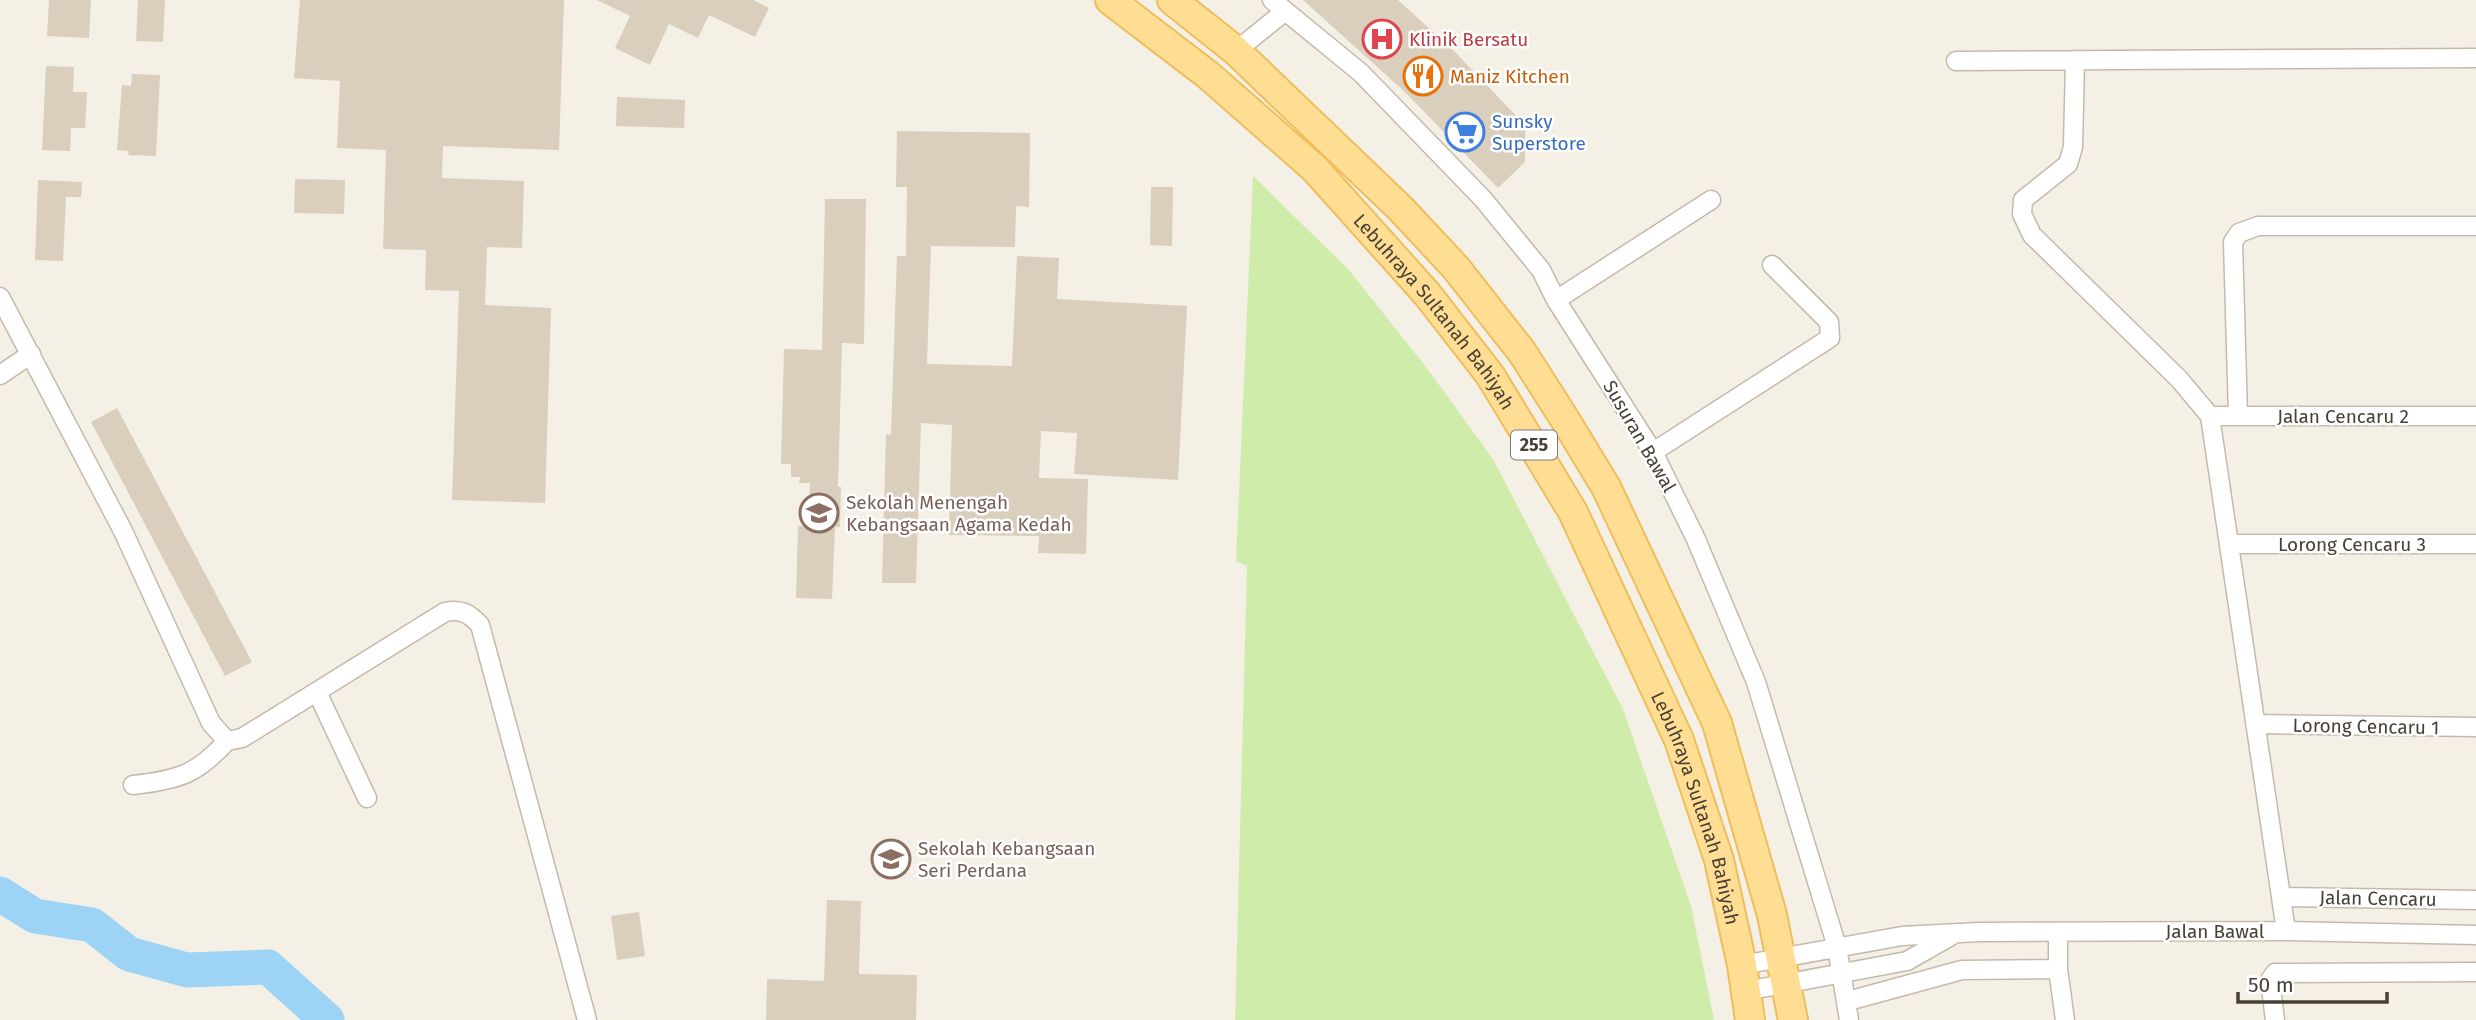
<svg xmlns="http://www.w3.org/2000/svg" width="2476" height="1020" font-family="'Fira Sans',sans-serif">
	<rect width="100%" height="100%" fill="#f4f0e6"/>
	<path fill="#d0ecab" d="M1253,176L1349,270L1426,367L1493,459L1623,709L1691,906L1714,1020H1235L1247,566L1236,561Z"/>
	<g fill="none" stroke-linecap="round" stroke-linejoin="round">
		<path stroke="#9dd4f6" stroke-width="35" d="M0,894L35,916L92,925L129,954L187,970L268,967L327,1020"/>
	</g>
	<path fill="#dacebd" d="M49,0H91L89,38L47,36Z
		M138,0H165L163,42L136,41Z
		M300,0H564L559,150L443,146L442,178L524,181L522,248L487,247L485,305L551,308L545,503L452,500L459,291L425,290L426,250L383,249L386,150L337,148L340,81L294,78Z
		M597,0H753L769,8L755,37L709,15L698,38L669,24L650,65L615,48L630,16Z
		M1303,0H1398L1453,50L1525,125V162L1498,188L1405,92Z
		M46,66L74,67L73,92H87L85,128H71L70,151L42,150Z
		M132,74L160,75L156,156L128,155L129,151L117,150L122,85L131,86Z
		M617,97L685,100L684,128L616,126Z
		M897,131L1030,133L1029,207L1016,206L1015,247L931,246L927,364L1012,366L1017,256L1059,258L1057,299L1187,306L1178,480L1074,474L1077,433L1041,431L1039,478L1088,479L1086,554L1038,553L1039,536L949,535L952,425L921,423L916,583H882L886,434L891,435L897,256H906L907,187H896Z
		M295,179L345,180L344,214L294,213Z
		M38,180L82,182L81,197H66L63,261L35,260Z
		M1151,187H1173L1172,246L1150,245Z
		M825,199H866L864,344L842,343L838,487H841L840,527H835L832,599L796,598L798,526H809L810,483H799L800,477H791V464H781L784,349L822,350Z
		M117,408L252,662L225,676L91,422Z
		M827,900L861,901L859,974L917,975L916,1020H766L767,979L824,981Z
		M639,912L645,956L617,960L611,916Z"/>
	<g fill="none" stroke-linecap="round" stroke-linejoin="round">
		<defs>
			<path id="minor" d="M1272,0L1361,73L1483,199L1541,270L1556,300L1653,452L1695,537L1756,682L1837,947L1849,1020
				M1236,51L1284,12
				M2075,60L2073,147L2068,164L2023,200L2022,214L2032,235L2179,379L2210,416L2286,931
				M1956,61L2476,58
				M0,297L123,531L211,723L227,741L242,738L445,612C461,609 469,613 480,625L587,1020
				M1556,300L1711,200
				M0,375L31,354
				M2210,416H2476
				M2238,416L2233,242L2239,233L2258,226H2476
				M1653,452L1830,338L1829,322L1772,265
				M2229,544H2476
				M317,692L367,798
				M2255,724L2476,727
				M133,785C178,780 196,775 227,741
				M2281,897L2476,900
				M2058,932V969L2065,1020
				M1742,965L1902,936L1979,932L2286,931L2476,935
				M1746,991L1907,961L1951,936
				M1848,1001L1962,970L2058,969
				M2275,1020L2270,980L2275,973L2476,972"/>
			<g id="primary">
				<path id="s1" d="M1110,0L1208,75L1314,168L1427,294L1490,375L1573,512L1679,740L1719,860L1742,965L1750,1020"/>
				<path d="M1172,0L1236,51L1401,209L1456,268L1522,352L1564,418L1606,487L1717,723L1772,915L1793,1020"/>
			</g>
		</defs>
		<use href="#minor" stroke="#c4baab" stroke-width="21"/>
		<use href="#primary" stroke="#edbe5b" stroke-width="32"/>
		<use href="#minor" stroke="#fff" stroke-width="18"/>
		<use href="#primary" stroke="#ffde94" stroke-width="28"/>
	</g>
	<defs>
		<symbol id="hospital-ring" viewBox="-11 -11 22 22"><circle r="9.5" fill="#fff" stroke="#e0444e" stroke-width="1.5"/><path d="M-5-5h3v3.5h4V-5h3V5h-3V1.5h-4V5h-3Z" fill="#e0444e"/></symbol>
		<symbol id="restaurant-ring" viewBox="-11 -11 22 22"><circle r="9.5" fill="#fff" stroke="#e8710a" stroke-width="1.5"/><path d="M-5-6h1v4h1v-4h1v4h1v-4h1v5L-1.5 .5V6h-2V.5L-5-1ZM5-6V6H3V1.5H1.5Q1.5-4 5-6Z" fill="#e8710a"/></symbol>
		<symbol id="supermarket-ring" viewBox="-11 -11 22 22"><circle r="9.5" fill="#fff" stroke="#3f7fe0" stroke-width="1.5"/><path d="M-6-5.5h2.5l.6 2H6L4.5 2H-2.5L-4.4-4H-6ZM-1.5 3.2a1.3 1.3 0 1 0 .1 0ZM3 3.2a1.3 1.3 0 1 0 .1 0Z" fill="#3f7fe0"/></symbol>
		<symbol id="school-ring" viewBox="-11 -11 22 22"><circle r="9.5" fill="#fff" stroke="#8d6e63" stroke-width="1.5"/><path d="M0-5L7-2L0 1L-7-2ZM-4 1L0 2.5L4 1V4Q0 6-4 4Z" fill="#8d6e63"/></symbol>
	</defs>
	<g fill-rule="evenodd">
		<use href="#hospital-ring" x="1360" y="17" width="44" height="44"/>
		<use href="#restaurant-ring" x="1401" y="54" width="44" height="44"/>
		<use href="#supermarket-ring" x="1443" y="110" width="44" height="44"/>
		<use href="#school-ring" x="797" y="491" width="44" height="44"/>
		<use href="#school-ring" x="869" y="837" width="44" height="44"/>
	</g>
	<g text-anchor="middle" stroke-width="5" stroke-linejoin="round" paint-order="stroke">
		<rect fill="#fff" stroke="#7f7972" stroke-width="2" x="1511" y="430.5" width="46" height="29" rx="5"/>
		<g font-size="18" font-weight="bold" fill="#484035">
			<text x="1534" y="451">255</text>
		</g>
		<g font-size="19" fill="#be3a42" stroke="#fff" text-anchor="start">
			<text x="1409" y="46">Klinik Bersatu</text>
		</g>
		<g font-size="19" fill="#c56008" stroke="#fff" text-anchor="start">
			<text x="1450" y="83">Maniz Kitchen</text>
		</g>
		<g font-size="19" fill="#366cbe" stroke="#fff" text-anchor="start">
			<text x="1492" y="128">Sunsky<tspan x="1492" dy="22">Superstore</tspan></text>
		</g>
		<g font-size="19" fill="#484035" stroke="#fff">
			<text dy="7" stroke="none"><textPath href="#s1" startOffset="452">Lebuhraya Sultanah Bahiyah</textPath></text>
			<text x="2343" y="423">Jalan Cencaru 2</text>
			<text transform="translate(1640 436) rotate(60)" y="7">Susuran Bawal</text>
			<text x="2352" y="551">Lorong Cencaru 3</text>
			<text transform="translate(2366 726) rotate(1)" y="7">Lorong Cencaru 1</text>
			<text dy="7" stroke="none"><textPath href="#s1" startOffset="1018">Lebuhraya Sultanah Bahiyah</textPath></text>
			<text transform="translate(2378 898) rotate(1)" y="7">Jalan Cencaru</text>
			<text x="2215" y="938">Jalan Bawal</text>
		</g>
		<g font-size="19" fill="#785e54" stroke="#fff" text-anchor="start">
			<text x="846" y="509">Sekolah Menengah<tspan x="846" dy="22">Kebangsaan Agama Kedah</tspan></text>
			<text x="918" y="855">Sekolah Kebangsaan<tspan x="918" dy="22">Seri Perdana</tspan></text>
		</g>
	</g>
	<path d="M2238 992v10h149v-10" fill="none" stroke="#484035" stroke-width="3.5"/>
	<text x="2248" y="992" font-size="21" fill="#484035" stroke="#ffffff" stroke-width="5" paint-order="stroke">50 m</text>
</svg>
